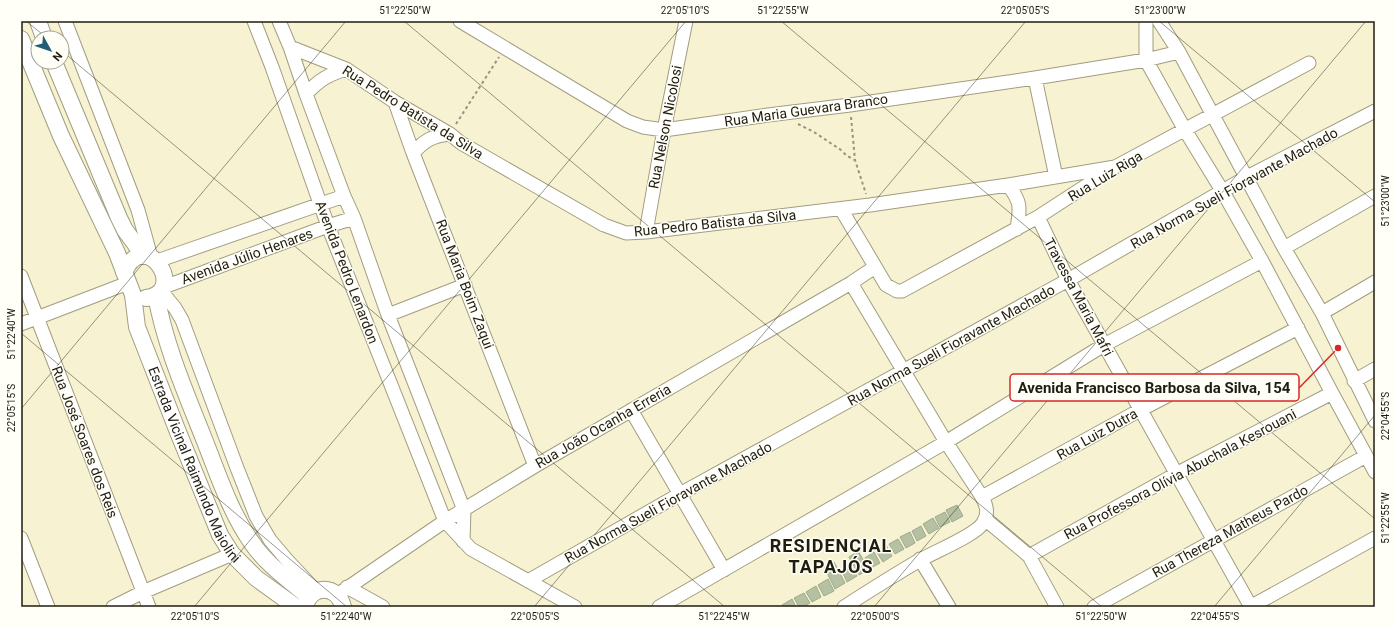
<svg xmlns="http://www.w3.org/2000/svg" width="1396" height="628" font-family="Roboto,sans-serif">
	<rect width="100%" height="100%" fill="#f7f2d1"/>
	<path fill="#b5c1a2" stroke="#9fab8d" d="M957,505L963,516L952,522L946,510Z
		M945,512L950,522L940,527L935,517Z
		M933,518L939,528L929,534L923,524Z
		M921,526L926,536L917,541L912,531Z
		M910,532L915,543L906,548L900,537Z
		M898,539L904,549L895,554L889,544Z
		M886,545L892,556L883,562L876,551Z
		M858,551L869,569L859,575L849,557Z
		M874,552L880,563L871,568L865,558Z
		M834,562L845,583L835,589L824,567Z
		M851,566L857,576L847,582L842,571Z
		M828,579L834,591L824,596L818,585Z
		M816,586L821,597L812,602L806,592Z
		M804,593L810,603L803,607H799L794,598Z
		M792,599L796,607H783L782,605Z"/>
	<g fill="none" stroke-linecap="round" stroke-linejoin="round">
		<defs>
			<path id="minor" d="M65,21L138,210L151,257
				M254,21L272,67L328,226L445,521L471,549L575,607
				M279,21L290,47L306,94L344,196L354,218L388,315L464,510L463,541
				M460,21L627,121L643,127L664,130L768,115L850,105L1035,78L1146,60L1179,52
				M1146,21V60L1185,130L1223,192L1262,261L1332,393L1375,472
				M1159,21L1179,52L1284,248L1322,313L1375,421
				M290,47L346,69L395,102L450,134L461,143L604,225L626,233L646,232L870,205L1008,185L1115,167
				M1035,78L1056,177
				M306,94C320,79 328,75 346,69
				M395,102L413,153L535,466
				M413,153C425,140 432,136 450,134
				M1008,185C1022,203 1020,208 1017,229
				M841,209L886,285L897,291H902L1038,217L1115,167L1309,63
				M1038,217L1068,280L1251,607
				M646,232L664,130L686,21
				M1284,248L1375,196
				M157,261L344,196
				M21,276L149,607
				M164,287L328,226L354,218
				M161,291L175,308L182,320L237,468L256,516L270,540L287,560L316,591
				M1322,313L1375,282
				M388,315L465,285
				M21,324L128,283
				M1354,381L1375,369
				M631,410L724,570
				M982,497L1140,410L1298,328
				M985,519L1029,556L1057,607
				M21,538L48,607
				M1029,556L1176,474L1332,393
				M920,559L949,607
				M528,581L680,494L1068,280L1247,177L1375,111
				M347,587L383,607
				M337,595L445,521L535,466L851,283L875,267
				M113,607L143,592L232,554
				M659,607L946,442L1104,345L1262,261
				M844,607C869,591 894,575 920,560C934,552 976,535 983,523C989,514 987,506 982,497L946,442L851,283
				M1094,607L1366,456
				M1250,607L1375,538"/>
			<g id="major">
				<path d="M38,21L44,38"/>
				<path id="s1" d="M21,39L61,136L117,253L133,295L137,327L178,432L220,535L232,554L256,578L296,607"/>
				<path d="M54,62L119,218L125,230L144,256"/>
				<path d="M124,272C146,225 189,293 146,298"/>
				<path d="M156,295C165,345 185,391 204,439C218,474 230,512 252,543C267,565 289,580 309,597"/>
				<path d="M305,607C310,584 338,584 343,607"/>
			</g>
		</defs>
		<use href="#minor" stroke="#a19d7e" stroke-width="15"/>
		<use href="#major" stroke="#a19d7e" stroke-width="18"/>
		<path stroke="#99957d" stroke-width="2" stroke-dasharray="3 3" stroke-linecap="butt" d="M851,117L855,160L866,194
			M456,124L499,57
			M798,124L814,132L841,150L846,155L854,160"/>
		<use href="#minor" stroke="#fff" stroke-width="13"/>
		<use href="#major" stroke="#fff" stroke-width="16"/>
	</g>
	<path fill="none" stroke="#1f1d11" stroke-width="1" stroke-opacity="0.45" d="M26,21L47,38M404,21L1102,607M781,21L1375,519M1159,21L1375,202M62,51L725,607M21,333L347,607M21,409L346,21M194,607L686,21M534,607L1026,21M874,607L1366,21M1214,607L1375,415"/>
	<g text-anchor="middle" stroke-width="3" stroke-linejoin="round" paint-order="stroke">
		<g font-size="14" fill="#1f1d11" stroke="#fffef7">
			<text transform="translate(806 110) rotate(-8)" y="5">Rua Maria Guevara Branco</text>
			<text transform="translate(413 112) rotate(32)" y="5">Rua Pedro Batista da Silva</text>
			<text transform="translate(665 127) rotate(-79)" y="5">Rua Nelson Nicolosi</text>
			<text transform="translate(1105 176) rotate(-31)" y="5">Rua Luiz Riga</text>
			<text transform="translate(1234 188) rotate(-29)" y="5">Rua Norma Sueli Fioravante Machado</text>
			<text transform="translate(715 223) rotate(-6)" y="5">Rua Pedro Batista da Silva</text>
			<text transform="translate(247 256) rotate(-20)" y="5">Avenida Júlio Henares</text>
			<text transform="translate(347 272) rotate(69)" y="5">Avenida Pedro Lenardon</text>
			<text transform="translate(465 284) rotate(69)" y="5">Rua Maria Boim Zaqui</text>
			<text transform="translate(1079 297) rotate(62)" y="5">Travessa Maria Mafri</text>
			<text transform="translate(951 345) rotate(-29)" y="5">Rua Norma Sueli Fioravante Machado</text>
			<text transform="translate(603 426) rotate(-30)" y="5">Rua João Ocanha Erreria</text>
			<text transform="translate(1097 434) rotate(-29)" y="5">Rua Luiz Dutra</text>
			<text transform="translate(85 442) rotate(69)" y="5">Rua José Soares dos Reis</text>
			<text dy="5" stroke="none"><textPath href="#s1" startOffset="461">Estrada Vicinal Raimundo Maiolini</textPath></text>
			<text transform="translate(1180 474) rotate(-28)" y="5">Rua Professora Olívia Abuchala Kesrouani</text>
			<text transform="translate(668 502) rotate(-29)" y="5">Rua Norma Sueli Fioravante Machado</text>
			<text transform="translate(1230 531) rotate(-29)" y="5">Rua Thereza Matheus Pardo</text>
		</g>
		<g font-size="18" font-weight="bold" letter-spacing="1" fill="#1f1d11" stroke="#fffef7">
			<text x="831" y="552">RESIDENCIAL<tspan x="831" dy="21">TAPAJÓS</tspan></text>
		</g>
	</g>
	<path fill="none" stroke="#d62828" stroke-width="1.5" d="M1338 348L1299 388"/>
	<circle fill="#d62828" stroke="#fffef7" stroke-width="1.5" cx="1338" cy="348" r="4"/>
	<rect fill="#fffef7" stroke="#d62828" stroke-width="1.5" x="1010" y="374" width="289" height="27" rx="4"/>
	<g font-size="15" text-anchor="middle" font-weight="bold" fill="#1f1d11">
		<text x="1154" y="393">Avenida Francisco Barbosa da Silva, 154</text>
	</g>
	<rect width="1396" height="628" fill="none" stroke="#fffef7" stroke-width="44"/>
	<g transform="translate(50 50) rotate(130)"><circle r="19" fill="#fffef7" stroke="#a5a49b"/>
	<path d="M0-3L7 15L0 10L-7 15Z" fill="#205f75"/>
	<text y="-6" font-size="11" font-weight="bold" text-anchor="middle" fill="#1f1d11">N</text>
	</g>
	<rect x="22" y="22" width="1352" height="584" fill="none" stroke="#1f1d11" stroke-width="1.5"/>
	<g font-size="10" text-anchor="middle" fill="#1f1d11">
		<text x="405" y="14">51°22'50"W</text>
		<text x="685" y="14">22°05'10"S</text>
		<text x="783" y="14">51°22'55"W</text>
		<text x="1025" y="14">22°05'05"S</text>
		<text x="1160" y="14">51°23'00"W</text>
		<text transform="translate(1385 201) rotate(-90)" y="4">51°23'00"W</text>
		<text transform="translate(11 334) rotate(-90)" y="4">51°22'40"W</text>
		<text transform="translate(11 408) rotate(-90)" y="4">22°05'15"S</text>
		<text transform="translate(1385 416) rotate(-90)" y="4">22°04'55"S</text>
		<text transform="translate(1385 518) rotate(-90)" y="4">51°22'55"W</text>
		<text x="195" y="620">22°05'10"S</text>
		<text x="346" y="620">51°22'40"W</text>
		<text x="535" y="620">22°05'05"S</text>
		<text x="724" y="620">51°22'45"W</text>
		<text x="875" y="620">22°05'00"S</text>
		<text x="1101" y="620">51°22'50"W</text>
		<text x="1215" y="620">22°04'55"S</text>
	</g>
</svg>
